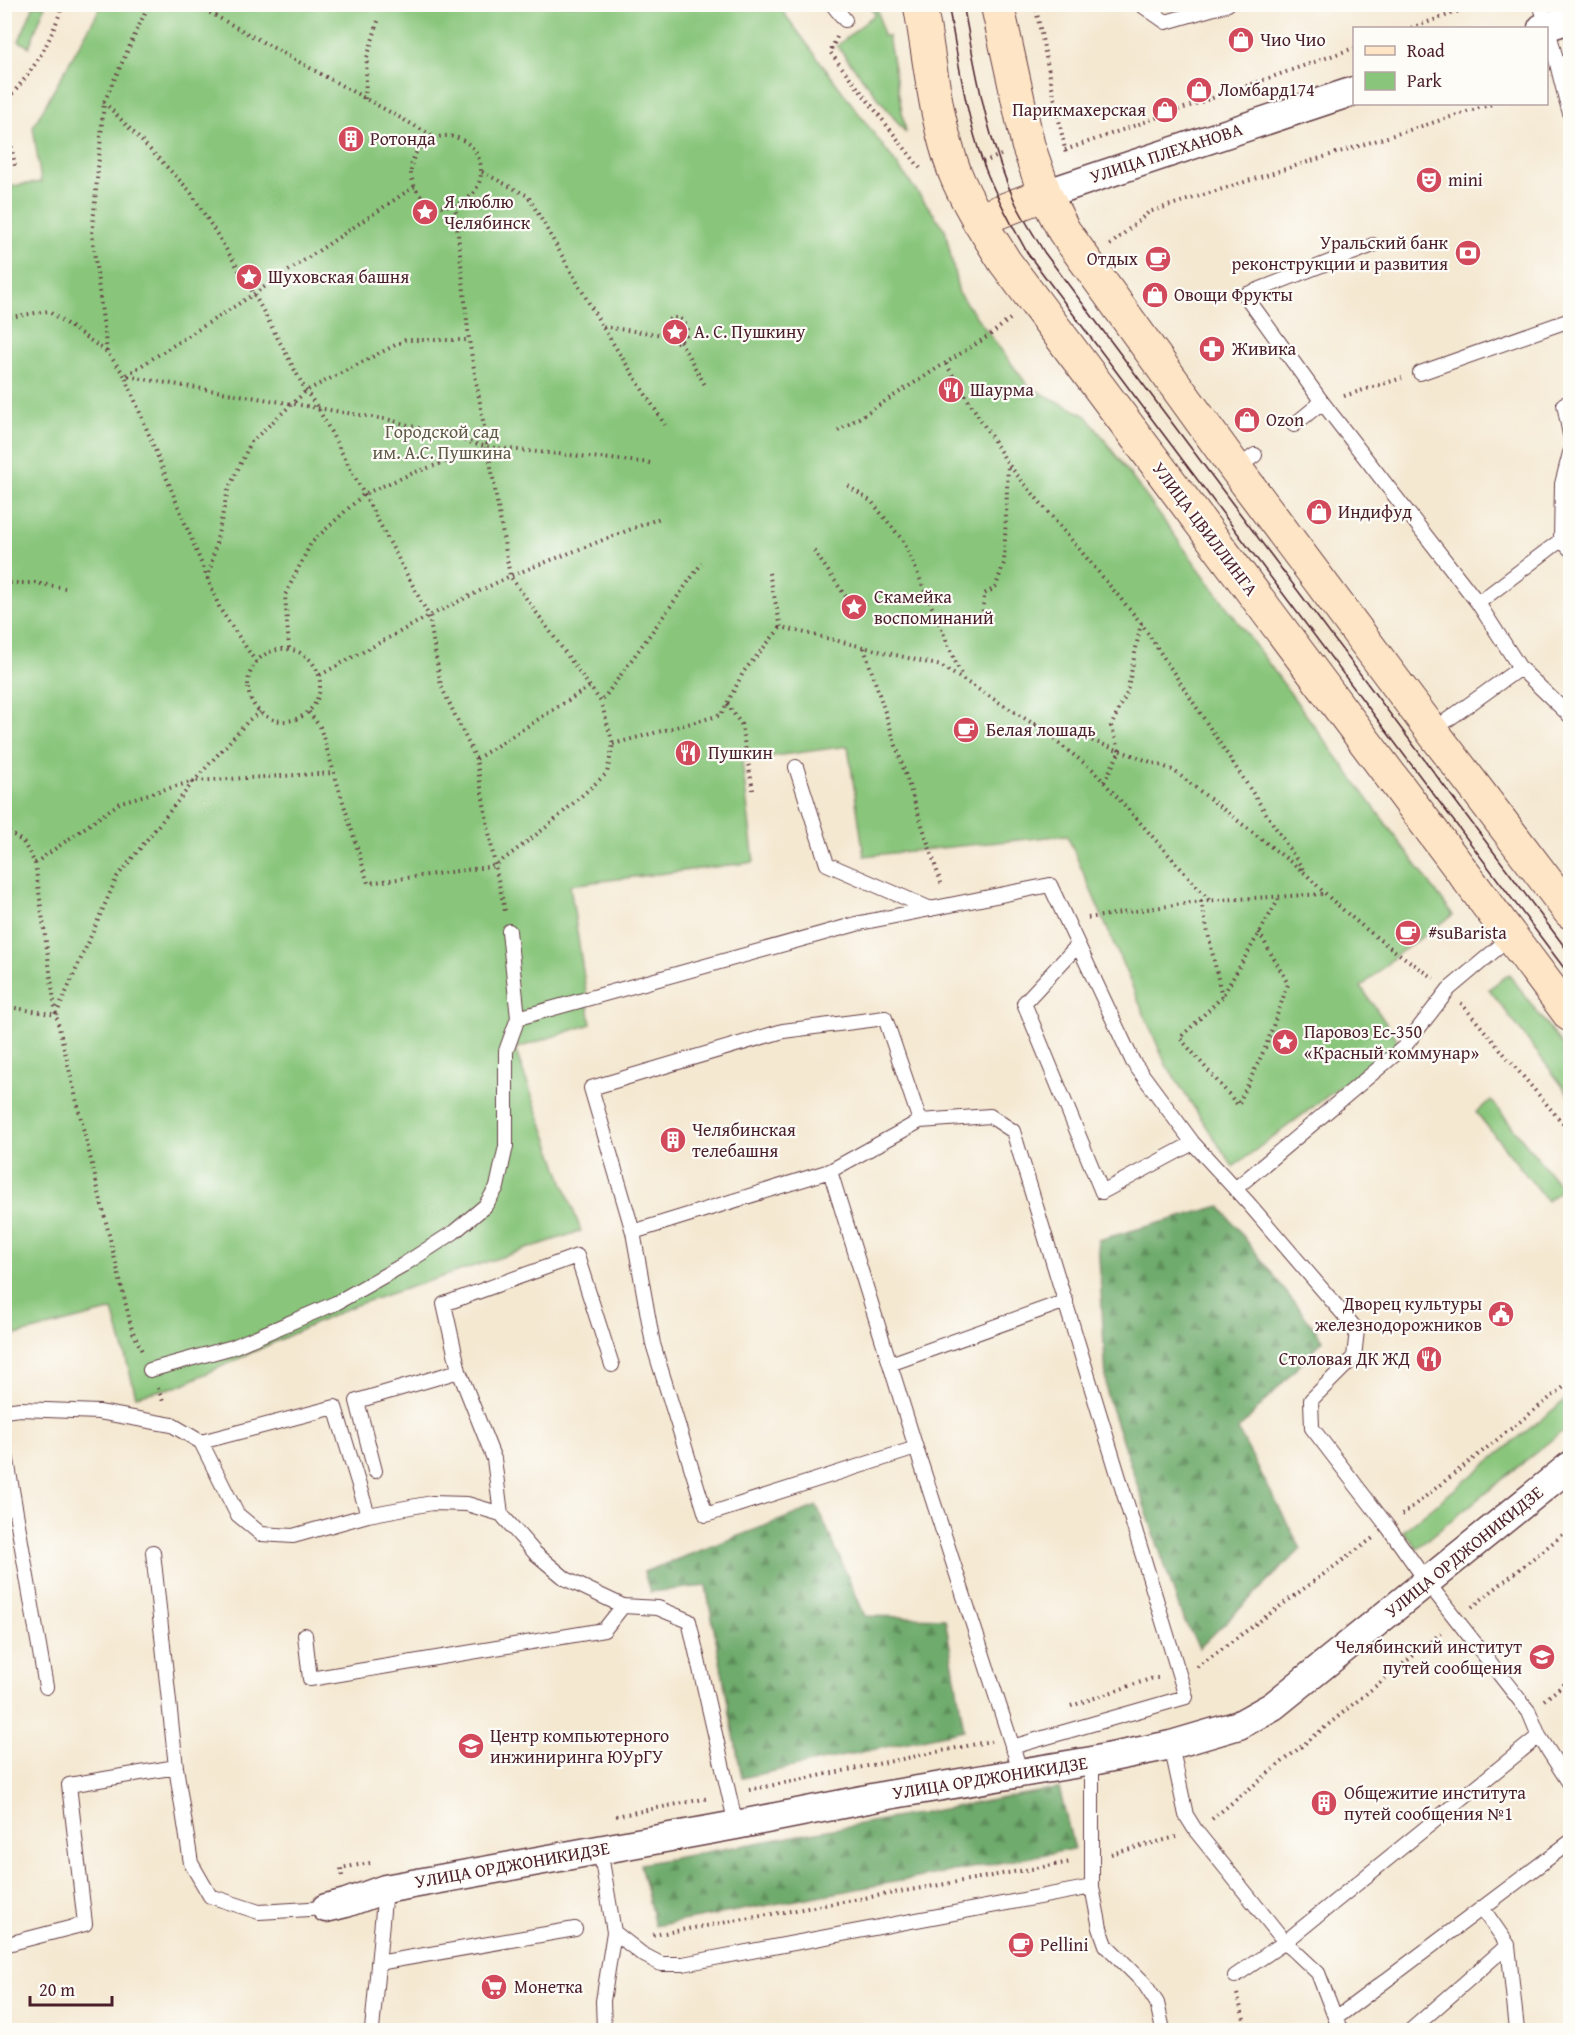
<svg xmlns="http://www.w3.org/2000/svg" width="1575" height="2035" font-family="'Gentium Book Plus',serif">
	<defs>
		<pattern id="forest-firs" width="22" height="20" patternUnits="userSpaceOnUse" patternTransform="scale(1.5)"><rect width="22" height="20" fill="#6eab6c"/><path d="M5 1l3.5 6h-7zM16 11l3.5 6h-7z" fill="#5c8b59"/></pattern>
	</defs>
	<rect width="100%" height="100%" fill="#fdfcf7"/>
	<filter id="ink" filterUnits="userSpaceOnUse"><feTurbulence type="fractalNoise" baseFrequency=".0167" numOctaves="2"/><feDisplacementMap in="SourceGraphic" scale="12" xChannelSelector="R" yChannelSelector="G"/><feConvolveMatrix kernelMatrix="1 2 1 2 8 2 1 2 1" color-interpolation-filters="sRGB"/></filter>
	<filter id="wash" filterUnits="userSpaceOnUse"><feTurbulence type="fractalNoise" baseFrequency=".008" numOctaves="4" result="noise"/><feDisplacementMap in="SourceGraphic" scale="24" xChannelSelector="R" yChannelSelector="G"/><feGaussianBlur stdDeviation="1.35" result="paint"/><feColorMatrix in="noise" values="0 0 0 0 0 0 0 0 0 0 0 0 0 0 0 0 0 1.4 0 .05"/><feComposite in="paint" operator="in"/></filter>
	<g filter="url(#wash)">
		<rect width="100%" height="100%" fill="#f4e8d1"/>
		<path fill="#89c67c" stroke="#6a7254" stroke-width="1.5" d="M34,5L45,6L29,47L19,41Z
			M102,5H778L945,229L959,294L1029,387L1087,416L1453,915L1398,954L1361,987L1399,1042L1233,1167L1166,1065L1067,835L864,856L848,746L752,759L742,762L754,862L570,885L591,1024L515,1049L581,1231L353,1306L179,1386L136,1396L113,1310L5,1338L4,187L41,182L33,127Z
			M868,5H877L883,36H888L906,133L837,46L875,14Z
			M1509,974L1570,1056V1096L1489,989Z
			M1491,1100L1562,1189L1547,1201L1476,1112Z
			M1570,1396V1425L1417,1548L1403,1531Z"/>
		<path fill="url(#forest-firs)" stroke="#5c654c" stroke-width="1.5" d="M1220,1206L1323,1340L1238,1430L1301,1549L1199,1648L1182,1616L1107,1396L1098,1240Z
			M817,1506L865,1616L945,1618L964,1730L742,1778L706,1586L650,1592L644,1572Z
			M1059,1788L1074,1849L655,1926L640,1864Z"/>
	</g>
	<g filter="url(#ink)">
		<g fill="none" stroke-linecap="round" stroke-linejoin="round">
			<defs>
				<path id="service" d="M832,4L845,20
					M1140,4L1166,22L1228,4
					M1540,4C1553,40 1559,77 1570,113
					M1373,245L1245,295L1322,402L1478,603L1520,668L1570,716
					M1420,373L1570,320
					M1564,404L1570,435
					M1294,425L1322,402
					M1236,469L1255,455
					M1561,540L1562,484L1570,453
					M1478,603L1561,540L1570,549
					M1432,731L1520,668
					M796,767L827,864L931,909
					M509,931L518,1018L860,923L1050,885L1133,1062L1193,1143L1249,1204L1357,1330L1354,1357L1311,1400L1312,1428L1388,1527L1427,1582L1529,1712L1539,1736L1570,1784
					M1078,945L1024,1003L1102,1192L1193,1143
					M920,1121L885,1018L783,1031L591,1088L633,1232L830,1171L916,1448L1021,1773
					M830,1171L920,1121L990,1116L1013,1131L1186,1697L1012,1747
					M1235,1189L1404,1047L1449,989L1512,936
					M633,1232L653,1344L706,1515L916,1448
					M890,1364L1066,1301
					M150,1370L233,1347L336,1303L403,1265L454,1232L485,1206L497,1187L506,1146V1051L518,1018
					M4,1411L20,1409L99,1412L172,1425L201,1442L237,1514L261,1534L293,1536L368,1515L432,1503L467,1504L501,1514L535,1553L566,1579L623,1606L658,1608L689,1621L736,1825
					M201,1442L335,1407L368,1515
					M4,1443L46,1687
					M375,1471L357,1401L459,1371
					M501,1514L494,1459L459,1371L444,1304L577,1256L612,1365
					M153,1552L176,1767L191,1863L210,1896L259,1912L326,1908
					M305,1635L310,1679L604,1630L623,1606
					M1171,1745L1186,1815L1196,1831L1285,1942L1318,1973L1340,2030
					M600,1849L614,1932L603,2001L604,2030
					M1092,1887L1100,1928L1106,1945L1144,1983L1157,2003L1163,2030
					M1483,1909L1508,1945L1517,2030
					M614,1932L642,1954L661,1964H683L1092,1887V1761
					M4,1945L85,1924L69,1785L176,1767
					M378,1963L575,1929
					M1235,1976L1285,1942L1539,1736
					M1336,2018L1570,1842
					M372,2030L385,1889
					M1411,2030L1508,1945"/>
				<path id="minor" d="M1542,28L1570,19
					M1045,194L1354,91
					M326,1908L346,1903L385,1889L736,1825L888,1795L1092,1761L1171,1745L1239,1725L1273,1706L1570,1466"/>
				<path id="secondary" d="M920,4C930,60 935,120 955,173C968,205 987,233 1005,262L1570,1015
					M997,4L1028,145L1045,194L1064,231L1236,469L1432,731L1570,912
					M978,220L1045,194"/>
			</defs>
			<use href="#service" stroke="#643d44" stroke-width="16"/>
			<use href="#minor" stroke="#643d44" stroke-width="31"/>
			<use href="#secondary" stroke="#643d44" stroke-width="35"/>
			<path stroke="#643d44" stroke-width="4" stroke-dasharray="1.5 4.5" stroke-linecap="butt" d="M194,4L435,137
				M1035,4L1066,154
				M1411,28L1479,4
				M837,37L830,52L920,168
				M365,99L367,58L379,18
				M104,102L190,191L254,294L306,391L318,408L429,616L441,686L476,759
				M4,103C34,70 49,46 63,4
				M4,105L15,166
				M411 171a35 35 0 1 1 70 0a35 35 0 1 1-70 0Z
				M1065,150L1354,48
				M983,162L1001,155
				M482,172L528,196L602,326L665,425
				M455,205L469,340L510,576L601,702L702,563
				M1110,245L1149,212L1492,104
				M4,318L48,311L107,352L125,376L390,420L487,447L652,463
				M663 330a12 12 0 1 1 24 0a12 12 0 1 1-24 0Z
				M603,327L664,335
				M680,341L706,387
				M107,352L92,235L104,102L149,4
				M946,364L1008,464L1141,623L1304,871
				M1344,396L1402,378
				M838,431L990,335L1010,319
				M848,486L872,502L904,542L962,677
				M814,551L849,601
				M769,573L781,627L941,666L1032,723L1082,737L1173,770L1306,874C1343,914 1389,948 1434,978
				M208,579L228,490L251,442L306,391L405,340H469
				M4,583H35L65,588
				M982,623L984,594L995,588L1004,563L1008,465
				M289,648L285,595L311,543L364,494L413,473L487,448
				M864,648L942,886
				M248 685a36 36 0 1 1 72 0a36 36 0 1 1-72 0Z
				M256,662L220,609L125,376L254,294L415,186
				M320,675L429,616L510,576L660,518
				M589,687L476,759L495,866L549,825L607,773L613,744L601,702
				M727,704L741,724L753,790
				M309,712L320,727L368,883L495,866L505,911
				M1035,725L1093,770L1209,900
				M613,744L721,715L744,671L781,627
				M1104,782L1120,751L1111,726L1127,693L1141,623
				M4,828L23,842L35,863L56,1015L132,1330L142,1351
				M35,863L121,802L194,781L249,720L260,712
				M1201,901L1222,997L1280,897
				M1088,918L1201,901L1324,894
				M1222,997L1180,1038L1238,1105L1266,1046L1288,984L1259,932
				M1461,1003L1570,1132
				M4,1004L10,1007L56,1015L117,877L194,781L334,773
				M158,1388L164,1404
				M1402,1515L1570,1382
				M1472,1607L1570,1529
				M1197,1667L1373,1538
				M1544,1700L1570,1680
				M1071,1706L1153,1678H1161
				M749,1790L991,1741
				M616,1816L709,1798
				M1212,1819L1441,1633
				M1111,1854L1176,1837
				M342,1876L341,1868L370,1863
				M653,1935L1071,1862
				M1237,1994L1247,2030
				M941,2030H950"/>
			<use href="#service" stroke="#fff" stroke-width="14"/>
			<use href="#minor" stroke="#fff" stroke-width="28"/>
			<use href="#secondary" stroke="#fee5c5" stroke-width="33"/>
			<path stroke="#4a1f2b" stroke-width="1.5" d="M948,4C958,57 965,112 983,163C995,195 1011,224 1028,254L1570,976
				M963,4C976,72 987,141 1016,204C1024,220 1035,236 1044,252L1570,954"/>
		</g>
	</g>
	<defs>
		<symbol id="shop-disc" viewBox="-11 -11 22 22"><circle r="9.5" fill="#d1495b" stroke="#fdfcf7"/><path d="M-5-2.5h2.3a2.7 3.5 0 0 1 5.4 0H5L5.5 6h-11ZM-1.5-2.5h3a1.5 2.3 0 0 0-3 0Z" fill="#fff"/></symbol>
		<symbol id="building-disc" viewBox="-11 -11 22 22"><circle r="9.5" fill="#d1495b" stroke="#fdfcf7"/><path d="M-4-6H4V6H1V3H-1V6H-4ZM-2.5-4.3h1.7v1.8h-1.7ZM.8-4.3h1.7v1.8H.8ZM-2.5-1h1.7V.8h-1.7ZM.8-1h1.7V.8H.8Z" fill="#fff"/></symbol>
		<symbol id="theatre-disc" viewBox="-11 -11 22 22"><circle r="9.5" fill="#d1495b" stroke="#fdfcf7"/><path d="M-5-5.5Q0-4 5-5.5V0Q5 5 0 6Q-5 5-5 0ZM-3.3-2.5H-1v1.5H-3.3ZM1-2.5H3.3v1.5H1ZM-2.8 1Q0 5.5 2.8 1Z" fill="#fff"/></symbol>
		<symbol id="sight-disc" viewBox="-11 -11 22 22"><circle r="9.5" fill="#d1495b" stroke="#fdfcf7"/><path d="M0-6L1.8-2.2L6-1.7L2.9 1.2L3.7 5.4L0 3.3L-3.7 5.4L-2.9 1.2L-6-1.7L-1.8-2.2Z" fill="#fff"/></symbol>
		<symbol id="bank-disc" viewBox="-11 -11 22 22"><circle r="9.5" fill="#d1495b" stroke="#fdfcf7"/><path d="M-6-4H6V4H-6ZM0-2.3a2.3 2.3 0 1 0 0 4.6a2.3 2.3 0 1 0 0-4.6Z" fill="#fff"/></symbol>
		<symbol id="cafe-disc" viewBox="-11 -11 22 22"><circle r="9.5" fill="#d1495b" stroke="#fdfcf7"/><path d="M-5.5-4.5H6V0H3Q3 3.5 0 3.5H-2.5Q-5.5 3.5-5.5 0ZM3-3.2v2h1.7v-2ZM-6 4.5H4V6H-6Z" fill="#fff"/></symbol>
		<symbol id="pharmacy-disc" viewBox="-11 -11 22 22"><circle r="9.5" fill="#d1495b" stroke="#fdfcf7"/><path d="M-2-6h4v4h4v4h-4v4h-4v-4h-4v-4h4Z" fill="#fff"/></symbol>
		<symbol id="restaurant-disc" viewBox="-11 -11 22 22"><circle r="9.5" fill="#d1495b" stroke="#fdfcf7"/><path d="M-5-6h1v4h1v-4h1v4h1v-4h1v5L-1.5 .5V6h-2V.5L-5-1ZM5-6V6H3V1.5H1.5Q1.5-4 5-6Z" fill="#fff"/></symbol>
		<symbol id="civic-disc" viewBox="-11 -11 22 22"><circle r="9.5" fill="#d1495b" stroke="#fdfcf7"/><path d="M-.6-6.5H3V-4.5H.6V-3L4-1V1h2V6H-6V1h2V-1L-.6-3ZM-1.2 2.5V6h2.4V2.5Z" fill="#fff"/></symbol>
		<symbol id="university-disc" viewBox="-11 -11 22 22"><circle r="9.5" fill="#d1495b" stroke="#fdfcf7"/><path d="M0-5L7-2L0 1L-7-2ZM-4 1L0 2.5L4 1V4Q0 6-4 4Z" fill="#fff"/></symbol>
		<symbol id="supermarket-disc" viewBox="-11 -11 22 22"><circle r="9.5" fill="#d1495b" stroke="#fdfcf7"/><path d="M-6-5.5h2.5l.6 2H6L4.5 2H-2.5L-4.4-4H-6ZM-1.5 3.2a1.3 1.3 0 1 0 .1 0ZM3 3.2a1.3 1.3 0 1 0 .1 0Z" fill="#fff"/></symbol>
	</defs>
	<g fill-rule="evenodd">
		<use href="#shop-disc" x="1226" y="25" width="30" height="30"/>
		<use href="#shop-disc" x="1184" y="75" width="30" height="30"/>
		<use href="#shop-disc" x="1150" y="95" width="30" height="30"/>
		<use href="#building-disc" x="336" y="124" width="30" height="30"/>
		<use href="#theatre-disc" x="1414" y="165" width="30" height="30"/>
		<use href="#sight-disc" x="410" y="197" width="30" height="30"/>
		<use href="#bank-disc" x="1453" y="238" width="30" height="30"/>
		<use href="#cafe-disc" x="1143" y="244" width="30" height="30"/>
		<use href="#sight-disc" x="234" y="262" width="30" height="30"/>
		<use href="#shop-disc" x="1140" y="280" width="30" height="30"/>
		<use href="#sight-disc" x="660" y="317" width="30" height="30"/>
		<use href="#pharmacy-disc" x="1197" y="334" width="30" height="30"/>
		<use href="#restaurant-disc" x="936" y="375" width="30" height="30"/>
		<use href="#shop-disc" x="1232" y="405" width="30" height="30"/>
		<use href="#shop-disc" x="1304" y="497" width="30" height="30"/>
		<use href="#sight-disc" x="839" y="592" width="30" height="30"/>
		<use href="#cafe-disc" x="951" y="715" width="30" height="30"/>
		<use href="#restaurant-disc" x="673" y="738" width="30" height="30"/>
		<use href="#cafe-disc" x="1393" y="918" width="30" height="30"/>
		<use href="#sight-disc" x="1270" y="1027" width="30" height="30"/>
		<use href="#building-disc" x="658" y="1125" width="30" height="30"/>
		<use href="#civic-disc" x="1486" y="1299" width="30" height="30"/>
		<use href="#restaurant-disc" x="1414" y="1344" width="30" height="30"/>
		<use href="#university-disc" x="1527" y="1642" width="30" height="30"/>
		<use href="#university-disc" x="456" y="1731" width="30" height="30"/>
		<use href="#building-disc" x="1309" y="1788" width="30" height="30"/>
		<use href="#cafe-disc" x="1006" y="1930" width="30" height="30"/>
		<use href="#supermarket-disc" x="479" y="1972" width="30" height="30"/>
	</g>
	<g text-anchor="middle" stroke-width="4.5" stroke-linejoin="round" paint-order="stroke">
		<g font-size="18" fill="#4a1f2b" stroke="#fdfcf7" text-anchor="start">
			<text x="1260" y="46">Чио Чио</text>
			<text x="1218" y="96">Ломбард174</text>
			<text x="1146" y="116" text-anchor="end">Парикмахерская</text>
			<text x="370" y="145">Ротонда</text>
			<text x="1448" y="186">mini</text>
			<text x="444" y="208">Я люблю<tspan x="444" dy="21">Челябинск</tspan></text>
			<text x="1448" y="249" text-anchor="end">Уральский банк<tspan x="1448" dy="21">реконструкции и развития</tspan></text>
			<text x="1138" y="265" text-anchor="end">Отдых</text>
			<text x="268" y="283">Шуховская башня</text>
			<text x="1174" y="301">Овощи Фрукты</text>
			<text x="694" y="338">А. С. Пушкину</text>
			<text x="1232" y="355">Живика</text>
			<text x="970" y="396">Шаурма</text>
			<text x="1266" y="426">Ozon</text>
			<text x="1338" y="518">Индифуд</text>
			<text x="874" y="603">Скамейка<tspan x="874" dy="21">воспоминаний</tspan></text>
			<text x="986" y="736">Белая лошадь</text>
			<text x="708" y="759">Пушкин</text>
			<text x="1428" y="939">#suBarista</text>
			<text x="1304" y="1038">Паровоз Ес-350<tspan x="1304" dy="21">«Красный коммунар»</tspan></text>
			<text x="692" y="1136">Челябинская<tspan x="692" dy="21">телебашня</tspan></text>
			<text x="1482" y="1310" text-anchor="end">Дворец культуры<tspan x="1482" dy="21">железнодорожников</tspan></text>
			<text x="1410" y="1365" text-anchor="end">Столовая ДК ЖД</text>
			<text x="1522" y="1653" text-anchor="end">Челябинский институт<tspan x="1522" dy="21">путей сообщения</tspan></text>
			<text x="490" y="1742">Центр компьютерного<tspan x="490" dy="21">инжиниринга ЮУрГУ</tspan></text>
			<text x="1344" y="1799">Общежитие института<tspan x="1344" dy="21">путей сообщения №1</tspan></text>
			<text x="1040" y="1951">Pellini</text>
			<text x="514" y="1993">Монетка</text>
		</g>
		<g font-size="18" fill="#4a1f2b" stroke="#fdfcf7">
			<text transform="translate(1166 153) rotate(-18)" y="6">УЛИЦА ПЛЕХАНОВА</text>
			<text transform="translate(1205 529) rotate(53)" y="6">УЛИЦА ЦВИЛЛИНГА</text>
			<text transform="translate(1464 1552) rotate(-39)" y="6">УЛИЦА ОРДЖОНИКИДЗЕ</text>
			<text transform="translate(990 1778) rotate(-9)" y="6">УЛИЦА ОРДЖОНИКИДЗЕ</text>
			<text transform="translate(512 1865) rotate(-10)" y="6">УЛИЦА ОРДЖОНИКИДЗЕ</text>
		</g>
		<g font-size="18" fill="#605947" stroke="#fdfcf7">
			<text x="442" y="438">Городской сад<tspan x="442" dy="21">им. А.С. Пушкина</tspan></text>
		</g>
	</g>
	<rect width="1575" height="2035" fill="none" stroke="#fdfcf7" stroke-width="24"/>
	<rect x="1353" y="27" width="195" height="78" fill="#fdfcf7" stroke="#b5a4a5" stroke-width="1.5"/>
	<rect x="1365" y="46" width="30" height="9" fill="#fee5c5" stroke="#b5a4a5" stroke-width="1.5"/>
	<text x="1407" y="57" font-size="18" fill="#4a1f2b">Road</text>
	<rect x="1365" y="72" width="30" height="18" fill="#89c67c" stroke="#b5a4a5" stroke-width="1.5"/>
	<text x="1407" y="87" font-size="18" fill="#4a1f2b">Park</text>
	<path d="M30 1996v9h82v-9" fill="none" stroke="#4a1f2b" stroke-width="3"/>
	<text x="39" y="1996" font-size="18" fill="#4a1f2b" stroke="#fdfcf7" stroke-width="4.5" paint-order="stroke">20 m</text>
</svg>
